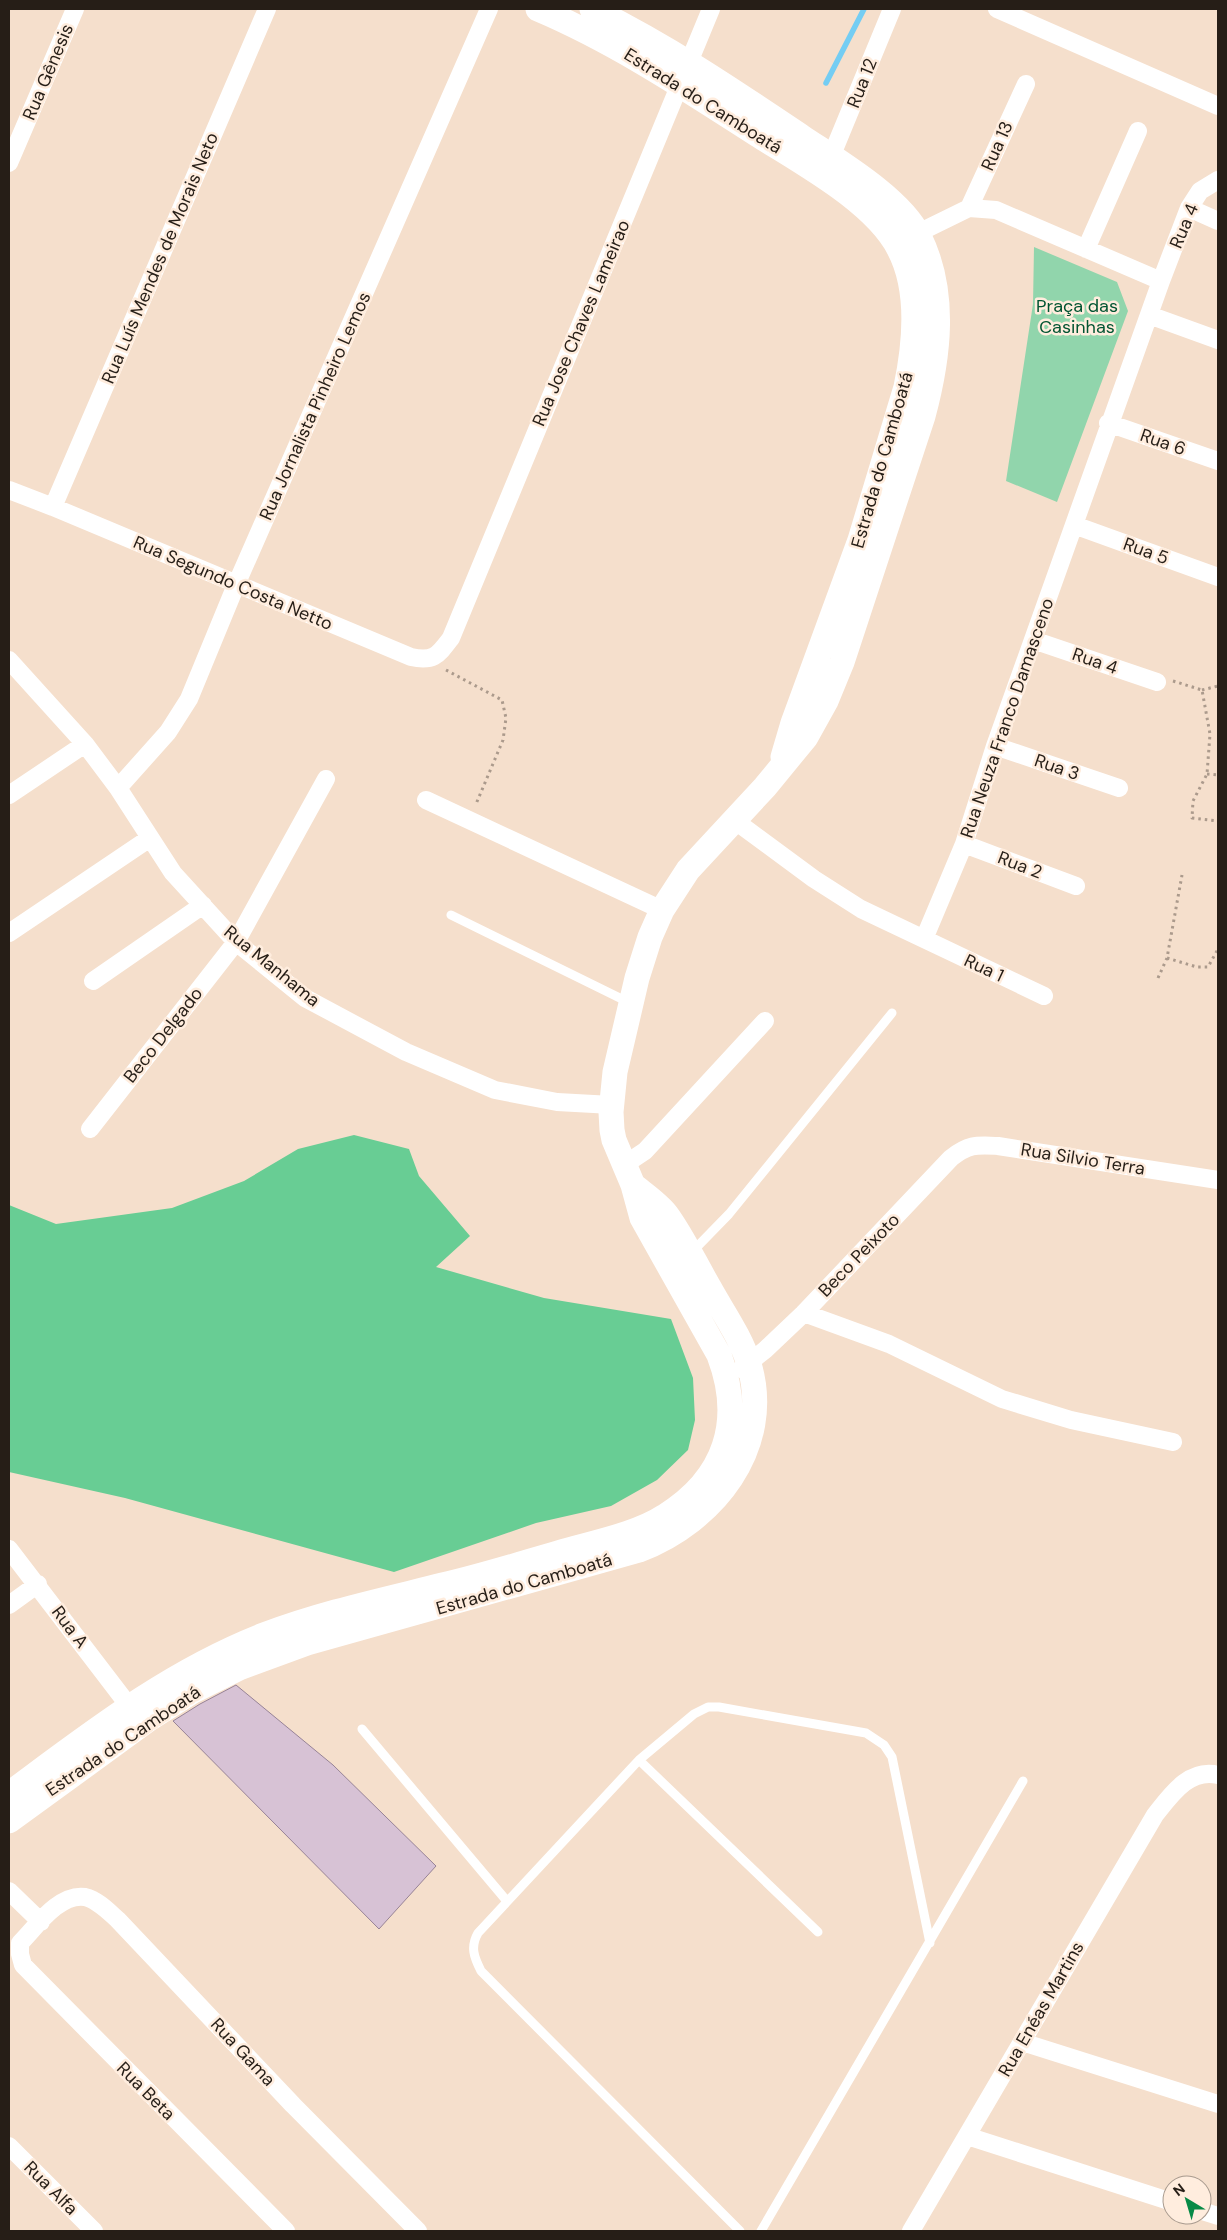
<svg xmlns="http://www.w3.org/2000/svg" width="1227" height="2240" font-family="'DM Sans',sans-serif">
	<rect width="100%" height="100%" fill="#f5dfcc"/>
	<path fill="#91d5ac" d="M1034,247L1117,282L1128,311L1057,502L1006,481L1033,304Z"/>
	<path fill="#68cd94" d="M354,1135L409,1149L419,1176L470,1236L436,1267L544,1298L671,1319L693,1378L695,1420L688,1450L657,1480L611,1506L536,1523L394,1572L125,1498L9,1472V1205L56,1224L172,1208L244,1181L298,1149Z"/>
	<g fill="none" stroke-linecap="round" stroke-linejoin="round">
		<path stroke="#74cdf3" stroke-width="5.5" d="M826,83L864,9"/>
	</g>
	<path fill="#d7c2d5" stroke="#978396" d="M236,1685L333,1765L436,1866L379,1929L173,1721L200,1704Z"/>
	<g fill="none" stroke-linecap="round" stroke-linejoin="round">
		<path stroke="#ab9a8c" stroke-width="3" stroke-dasharray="2.5 4" stroke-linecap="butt" d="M446,670L502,700L506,718L503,740L476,804
			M1173,681L1202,690L1210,734L1207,774L1193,801L1192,818L1218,821
			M1202,690L1218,686
			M1207,774L1218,775
			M1167,958L1197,967H1208L1218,949
			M1158,978L1167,958L1182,875"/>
		<path stroke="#fff" stroke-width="9" d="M451,915L628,1002
			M691,1253L729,1214L892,1013
			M362,1729L506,1900
			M639,1760L818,1932
			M740,2231L481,1971C474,1957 470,1947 478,1933L639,1760L694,1714L708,1707H719L866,1733L884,1745L892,1757L930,1943
			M761,2231L1023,1781"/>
		<path stroke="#fff" stroke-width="18" d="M997,9L1218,106
			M831,157L892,9
			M9,163L75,9
			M969,208L1026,84
			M1189,208L1218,221
			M918,233L969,208L996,210L1161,281
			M1086,249L1138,131
			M1149,315L1218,340
			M1108,423L1218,461
			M9,490L53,507L411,657C434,662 438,655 451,638L711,9
			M53,507L267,9
			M1074,525L1218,577
			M1033,640L1157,682
			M9,660L85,744L118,788L173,873L236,942L305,998L406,1052L495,1090L557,1102L612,1105
			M995,746L1119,788
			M118,788L168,732L189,699L236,585L489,9
			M9,795L85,744
			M426,800L662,910
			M734,820L814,879L861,909L1044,996
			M964,844L1076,886
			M9,933L150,838
			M924,939L964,844L995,746L1161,281L1189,208L1200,191L1218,180
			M93,981L203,905
			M90,1129L236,942L326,779
			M624,1165L645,1151L765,1021
			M804,1313L889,1344L1002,1399L1071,1420L1173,1442
			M741,1369L765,1350L804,1313L951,1158C969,1144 976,1145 998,1146L1218,1180
			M9,1549L129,1706
			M9,1605L38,1584
			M9,1891L41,1922
			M1022,2042L1218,2104
			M967,2136L1172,2202
			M9,2146L94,2231
			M1202,2211L1218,2216
			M286,2231L23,1965L20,1954V1943C36,1927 59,1893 85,1897C98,1900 109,1912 118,1920L293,2105L418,2231
			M911,2231L1155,1815C1171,1795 1189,1768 1218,1775"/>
		<path stroke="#fff" stroke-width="25" d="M538,9C616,42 688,90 758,135C802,163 875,202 899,249C920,289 915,344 906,387L860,540L793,723L783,757
			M9,1794C90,1734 169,1672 264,1635C322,1613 383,1600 443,1585C482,1576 520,1564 558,1553C591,1543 636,1535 665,1516C726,1478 744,1421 719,1355L642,1218L633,1185L614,1140L612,1130L611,1112L615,1072L637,978L650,937L662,910L688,870L765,787L806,737L826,701L842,662L923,416C939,357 947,292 919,236C901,198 836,160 802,137C732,90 667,46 592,9
			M9,1821L149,1719L193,1691L239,1668L307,1643L639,1550C713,1522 774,1447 749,1364C741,1337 722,1311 709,1287C695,1263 683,1237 667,1215C659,1204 644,1194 633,1185"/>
	</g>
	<g text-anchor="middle" stroke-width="5" stroke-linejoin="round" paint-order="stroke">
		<g font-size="18" fill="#261e17" stroke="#ffedde">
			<text transform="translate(48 72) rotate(-67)" y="6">Rua Gênesis</text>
			<text transform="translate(862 83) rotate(-68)" y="6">Rua 12</text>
			<text transform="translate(703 101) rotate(32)" y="6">Estrada do Camboatá</text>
			<text transform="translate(997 146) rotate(-66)" y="6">Rua 13</text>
			<text transform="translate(1184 226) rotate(-67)" y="6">Rua 4</text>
			<text transform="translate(160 258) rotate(-67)" y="6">Rua Luís Mendes de Morais Neto</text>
			<text transform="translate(581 323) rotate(-67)" y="6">Rua Jose Chaves Lameirao</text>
			<text transform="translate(315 406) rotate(-66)" y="6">Rua Jornalista Pinheiro Lemos</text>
			<text transform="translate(1163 442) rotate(19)" y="6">Rua 6</text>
			<text transform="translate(882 460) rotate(-74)" y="6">Estrada do Camboatá</text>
			<text transform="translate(1146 551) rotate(20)" y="6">Rua 5</text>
			<text transform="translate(233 583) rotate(23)" y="6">Rua Segundo Costa Netto</text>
			<text transform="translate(1095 661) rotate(19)" y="6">Rua 4</text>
			<text transform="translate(1007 718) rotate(-71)" y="6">Rua Neuza Franco Damasceno</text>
			<text transform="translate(1057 767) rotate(19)" y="6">Rua 3</text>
			<text transform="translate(1020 865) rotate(21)" y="6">Rua 2</text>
			<text transform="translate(272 966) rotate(39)" y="6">Rua Manhama</text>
			<text transform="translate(984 968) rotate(25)" y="6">Rua 1</text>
			<text transform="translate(163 1035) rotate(-52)" y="6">Beco Delgado</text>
			<text transform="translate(1083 1159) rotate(9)" y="6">Rua Silvio Terra</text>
			<text transform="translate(859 1255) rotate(-46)" y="6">Beco Peixoto</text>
			<text transform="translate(524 1584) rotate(-16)" y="6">Estrada do Camboatá</text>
			<text transform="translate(70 1627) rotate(53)" y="6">Rua A</text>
			<text transform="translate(123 1741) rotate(-34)" y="6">Estrada do Camboatá</text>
			<text transform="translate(1041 2009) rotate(-60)" y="6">Rua Enéas Martins</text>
			<text transform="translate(243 2052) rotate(47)" y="6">Rua Gama</text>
			<text transform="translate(146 2091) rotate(45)" y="6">Rua Beta</text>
			<text transform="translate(51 2188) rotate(45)" y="6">Rua Alfa</text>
		</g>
		<g font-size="18" fill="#005431" stroke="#ffedde">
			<text x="1077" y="312">Praça das<tspan x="1077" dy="21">Casinhas</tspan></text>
		</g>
	</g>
	<rect width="1227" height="2240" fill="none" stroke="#261e17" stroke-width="20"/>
	<g transform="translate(1187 2200) rotate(322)"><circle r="24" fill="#ffedde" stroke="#a89a8e"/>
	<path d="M0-4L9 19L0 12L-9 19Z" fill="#078a46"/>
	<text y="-8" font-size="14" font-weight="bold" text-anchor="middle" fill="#261e17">N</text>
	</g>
</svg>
